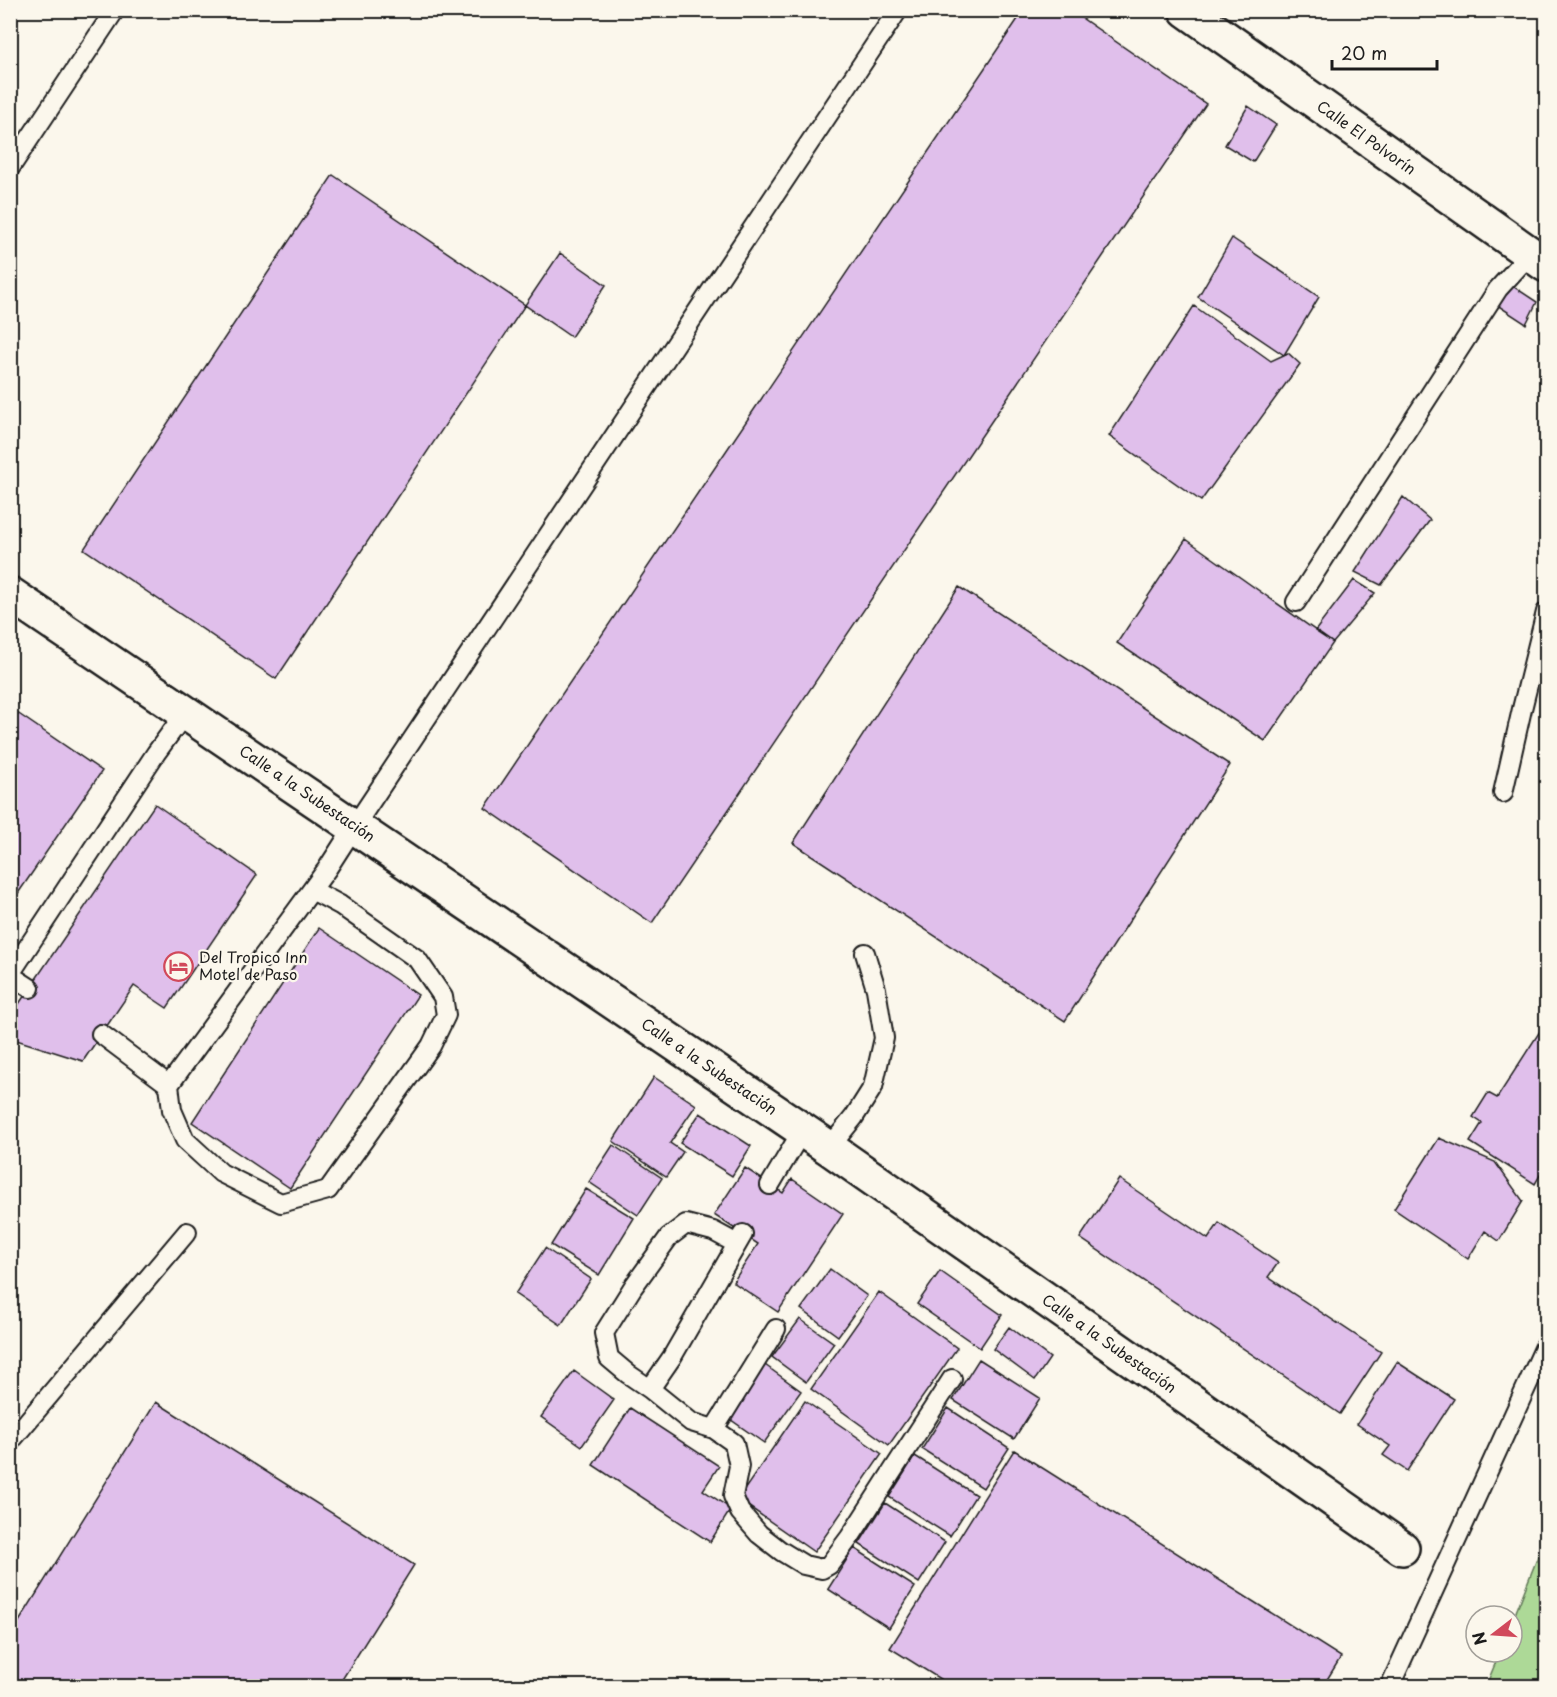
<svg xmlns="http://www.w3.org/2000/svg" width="1557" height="1697" font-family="'Playpen Sans',sans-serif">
	<rect width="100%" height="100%" fill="#fbf7ec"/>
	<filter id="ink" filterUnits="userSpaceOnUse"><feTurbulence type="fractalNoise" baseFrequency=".0167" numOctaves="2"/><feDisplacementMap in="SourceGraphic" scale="12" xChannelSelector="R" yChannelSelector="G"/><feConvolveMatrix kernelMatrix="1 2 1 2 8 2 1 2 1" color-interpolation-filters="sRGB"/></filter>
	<g filter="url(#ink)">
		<path fill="#add997" stroke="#647a5a" stroke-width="1.5" d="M1546,1536V1686H1486L1500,1652H1512V1622Z"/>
		<path fill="#e0bfeb" stroke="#1c1c1c" stroke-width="1.5" d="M1024,10H1070L1206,104L652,923L485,808Z
			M1248,106L1276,125L1253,162L1225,145Z
			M333,175L525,305L276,679L84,549Z
			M1232,238L1319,297L1284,355L1198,297Z
			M560,253L606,285L571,337L525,305Z
			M1505,281L1537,302L1526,324L1491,301Z
			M1194,306L1271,361L1288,353L1300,364L1201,501L1109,436Z
			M1403,497L1430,520L1381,585L1355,572Z
			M1186,539L1333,643L1265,741L1117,643Z
			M1354,580L1375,593L1333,643L1315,631Z
			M959,587L1230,765L1065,1021L793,843Z
			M10,708L102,771L10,905Z
			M155,804L257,875L167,1008L134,986L83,1061L10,1038V1017Z
			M319,928L418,995L290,1188L192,1122Z
			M1544,1025L1546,1026V1165L1535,1184L1470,1142L1482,1123L1473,1117L1488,1093L1497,1098Z
			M654,1077L696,1105L670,1143L683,1152L666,1177L613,1141Z
			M700,1113L751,1146L732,1176L680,1143Z
			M1439,1138L1495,1162L1523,1201L1499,1241L1485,1231L1468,1259L1394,1209Z
			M613,1145L662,1178L638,1215L589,1182Z
			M745,1168L783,1193L792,1179L843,1214L778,1312L733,1282L758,1244L714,1215Z
			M1119,1179L1208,1239L1219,1223L1278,1263L1268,1277L1381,1352L1340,1414L1080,1238Z
			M586,1189L634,1218L599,1275L551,1245Z
			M545,1248L591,1279L561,1325L515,1294Z
			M830,1269L867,1296L838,1336L801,1309Z
			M940,1271L1002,1315L980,1348L917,1304Z
			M879,1292L957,1348L889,1445L811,1389Z
			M800,1319L834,1343L806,1382L772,1357Z
			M1009,1327L1050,1358L1035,1380L993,1349Z
			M979,1359L1040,1398L1014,1439L953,1400Z
			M1397,1362L1454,1399L1407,1471L1383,1455L1390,1446L1357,1424Z
			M765,1365L801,1391L764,1443L727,1417Z
			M574,1371L614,1400L582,1446L541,1417Z
			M805,1401L882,1454L814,1552L738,1499Z
			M156,1402L414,1565L338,1686H10V1636Z
			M630,1408L719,1466L703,1490L731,1509L710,1542L593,1465Z
			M948,1408L1009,1448L983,1488L922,1449Z
			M1014,1450L1341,1657L1323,1686H951L890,1648Z
			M915,1456L976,1495L950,1536L889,1497Z
			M885,1503L945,1542L919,1583L859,1544Z
			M854,1548L915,1587L889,1628L828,1589Z"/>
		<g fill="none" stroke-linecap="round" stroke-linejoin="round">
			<defs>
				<path id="lane" d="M10,168L115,10
					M1296,602L1498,289L1530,254
					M1503,793L1522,709L1546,612
					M312,890L340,905L417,959L443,997L446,1015L431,1046L328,1190L281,1203L221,1173L185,1140L172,1110L169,1085L327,869L354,827L898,10
					M10,974L156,753L186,712
					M10,975L30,988
					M101,1034L169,1085
					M829,1148L854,1117L873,1087L884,1038L876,989L865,953
					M770,1185L802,1131
					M743,1234L672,1357L650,1389L691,1422L714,1429L734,1443L739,1466L733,1496L740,1512L759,1534L781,1551L804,1565L822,1569L829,1565L850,1537L952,1379
					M650,1389L628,1374L609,1358L604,1333L633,1287L669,1237L686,1224L713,1231L737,1244
					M714,1429L776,1329
					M10,1442L187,1232
					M1390,1686L1546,1344"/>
				<path id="street" d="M1186,10L1546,265
					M10,594L829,1148L1402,1548"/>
			</defs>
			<use href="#lane" stroke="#1c1c1c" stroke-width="22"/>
			<use href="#street" stroke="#1c1c1c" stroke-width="38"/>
			<use href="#lane" stroke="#fbf7ec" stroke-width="18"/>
			<use href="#street" stroke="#fbf7ec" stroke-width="33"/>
		</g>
	</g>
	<defs>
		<symbol id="hotel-ring" viewBox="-11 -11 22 22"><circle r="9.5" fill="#fbf7ec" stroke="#d1495b" stroke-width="1.5"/><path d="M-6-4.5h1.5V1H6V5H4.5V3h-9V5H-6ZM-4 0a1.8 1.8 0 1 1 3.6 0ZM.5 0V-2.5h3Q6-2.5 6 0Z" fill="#d1495b"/></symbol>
	</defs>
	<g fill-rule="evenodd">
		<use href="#hotel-ring" x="162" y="950" width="33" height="33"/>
	</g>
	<g text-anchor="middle" stroke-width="4.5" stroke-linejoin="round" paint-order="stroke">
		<g font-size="15" fill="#1c1c1c" stroke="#fbf7ec">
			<text transform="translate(1366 138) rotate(35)" y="5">Calle El Polvorín</text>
			<text transform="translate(307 794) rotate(34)" y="5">Calle a la Subestación</text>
			<text transform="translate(709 1067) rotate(34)" y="5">Calle a la Subestación</text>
			<text transform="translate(1109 1344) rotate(35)" y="5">Calle a la Subestación</text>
		</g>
		<g font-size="15" fill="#1c1c1c" stroke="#fbf7ec" text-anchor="start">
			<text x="199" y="963">Del Tropico Inn<tspan x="199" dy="17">Motel de Paso</tspan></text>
		</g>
	</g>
	<rect width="1557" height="1697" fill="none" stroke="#fbf7ec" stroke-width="36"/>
	<rect x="18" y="18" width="1521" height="1661" fill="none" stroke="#1c1c1c" stroke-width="2" filter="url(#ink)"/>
	<g transform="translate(1494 1634) rotate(253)"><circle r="28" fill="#fbf7ec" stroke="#a29f99" stroke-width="1.5"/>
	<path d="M0-4.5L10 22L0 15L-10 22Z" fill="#d1495b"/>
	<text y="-9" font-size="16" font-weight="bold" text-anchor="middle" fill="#1c1c1c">N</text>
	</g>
	<path d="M1332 60v9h105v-9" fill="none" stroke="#1c1c1c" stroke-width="3"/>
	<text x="1341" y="60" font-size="18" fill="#1c1c1c" stroke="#fbf7ec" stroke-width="4.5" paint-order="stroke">20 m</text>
</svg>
